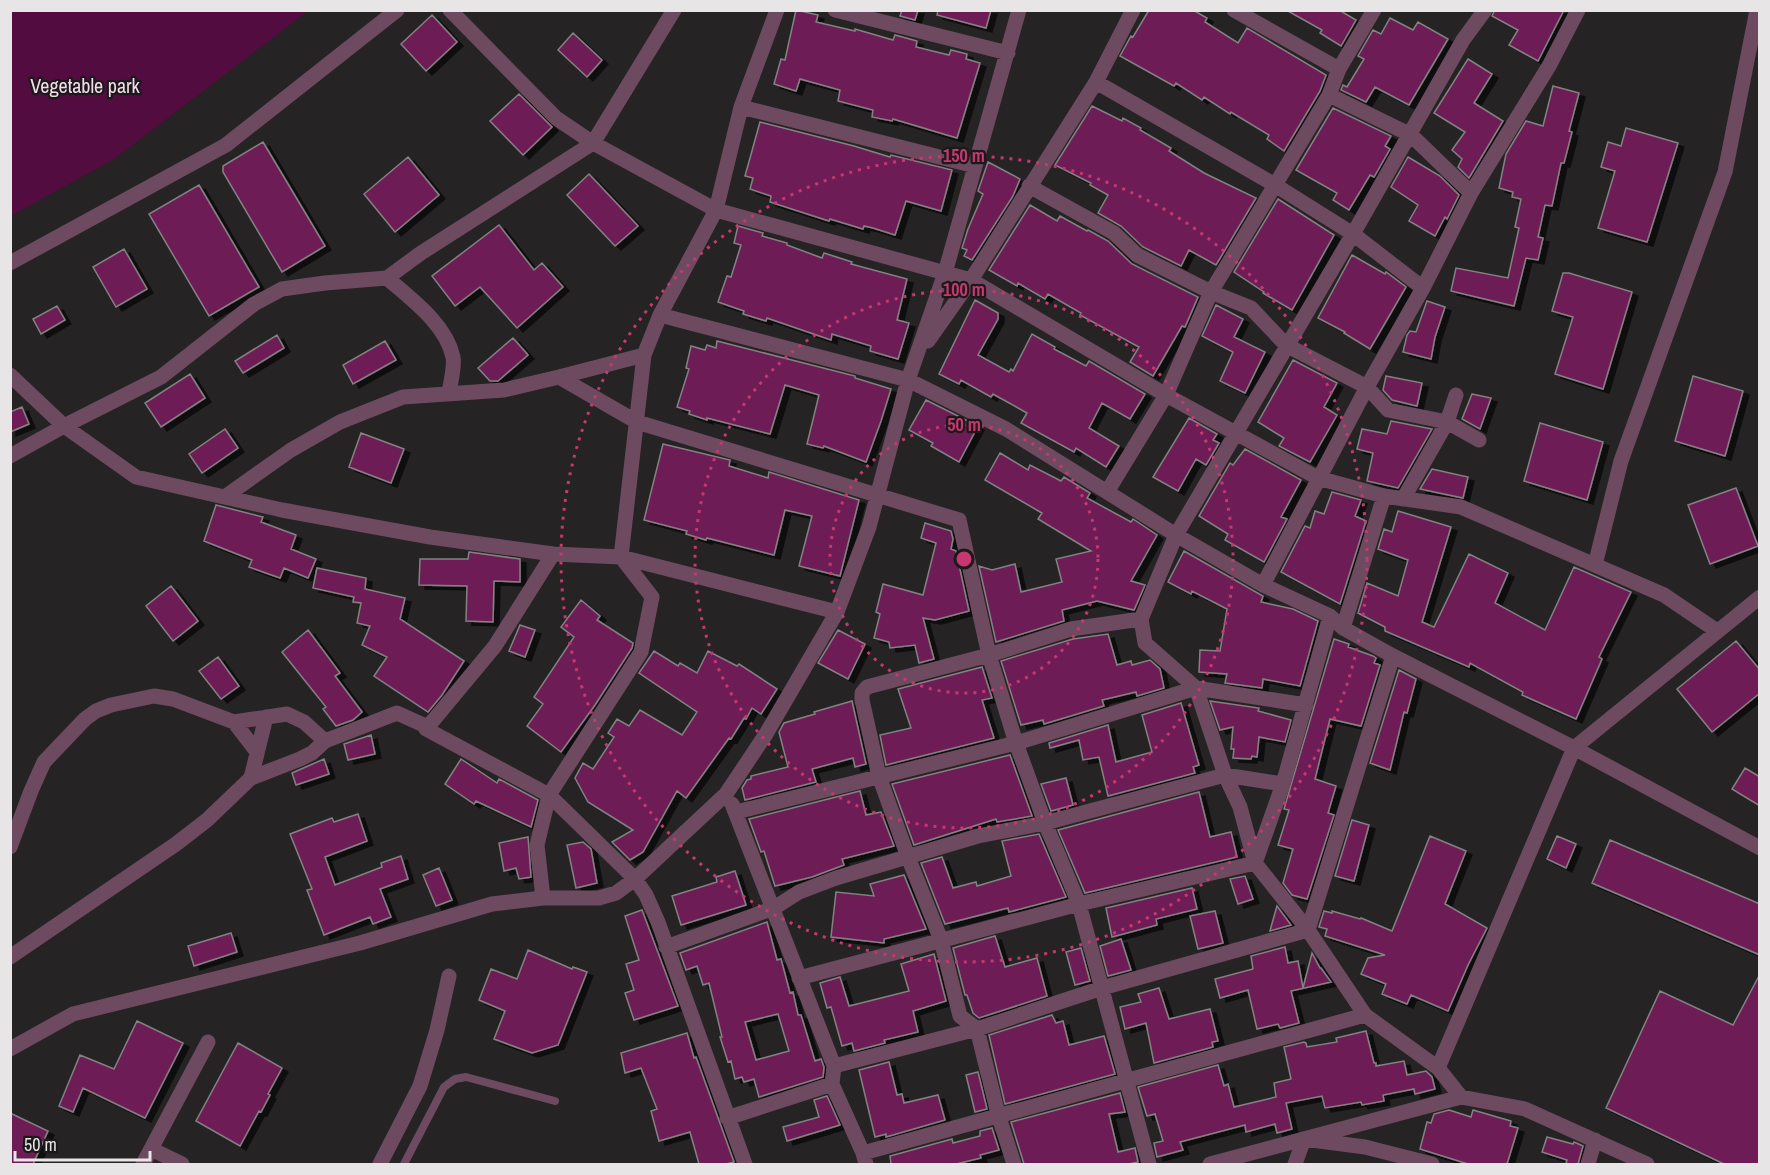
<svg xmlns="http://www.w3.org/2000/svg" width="1770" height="1175" font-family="'Archivo Narrow',sans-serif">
	<defs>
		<filter id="shadow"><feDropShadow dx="6" dy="4" stdDeviation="0" flood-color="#0009"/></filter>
	</defs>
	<rect width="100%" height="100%" fill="#252324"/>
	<path fill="#530c40" d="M11,10H308V11L114,159L11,216Z"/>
	<path fill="#6d1d56" stroke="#848183" stroke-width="1.5" fill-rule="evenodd" filter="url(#shadow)" d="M796,10L818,15L816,22L855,31V29L893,40L895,35L917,41L916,47L949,55L951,50L967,54L966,59L980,63L957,138L893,119L892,121L872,117L873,110L838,101L840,90L800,79L796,91L774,84L781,59L785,60Z
		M902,10H918L915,20L900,16Z
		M938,10H991L986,28L937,15Z
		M1149,10H1193L1207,18L1205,22L1238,43L1247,28L1326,75L1320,91L1284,151L1267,139L1269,135L1231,112L1230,114L1204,97L1202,100L1176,83L1174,86L1120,56L1131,36L1133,37Z
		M1286,10H1339L1356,20L1341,46L1320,33L1322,30Z
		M1495,10H1564L1538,61L1509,45L1518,30L1492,16Z
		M432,15L457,42L426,71L401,44Z
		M1390,18L1413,30L1418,22L1448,39L1409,105L1375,87L1366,102L1341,90L1343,85L1347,87L1364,59L1358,56L1373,30L1381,34Z
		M573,33L602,60L587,77L558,50Z
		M1468,59L1492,74L1474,103L1503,121L1469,178L1458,167L1462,159L1452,150L1465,132L1434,113Z
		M1553,86L1579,93L1569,131L1572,132L1564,163H1561L1552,206L1545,205L1538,237L1543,238L1538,260L1526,258L1514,306L1451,291L1456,268L1508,278L1519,228L1515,227L1521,199L1512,197L1513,192L1499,188L1506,154L1526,121L1543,126Z
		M519,94L552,127L523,155L490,121Z
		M1092,106L1122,121L1123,118L1141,128L1140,130L1171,148L1169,151L1204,173L1256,198L1216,265L1189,250L1181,266L1143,247L1121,226L1098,213L1108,195L1090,185L1091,183L1055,165Z
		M1333,108L1391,136L1385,146L1390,149L1374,177L1370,175L1349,210L1333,200L1337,193L1296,170Z
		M760,122L854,146L890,157L891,155L952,170L941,211L906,201L895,235L873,228L864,226L863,229L830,219L829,221L770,202L771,196L750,189L753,178L745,176Z
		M1626,128L1678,143L1647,242L1598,228L1615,171L1601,167L1608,142L1621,146Z
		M263,142L325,246L282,272L223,172V166Z
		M408,157L439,195L395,232L364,194Z
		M1408,157L1440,176L1459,195L1447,219L1445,217L1435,236L1409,221L1418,205L1391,187Z
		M988,162L1020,179L1013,196L972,260L964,256L967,250L962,248L968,229L983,194L978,191Z
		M589,174L638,226L615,246L567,195Z
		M199,185L259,287L209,316L149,214Z
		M1278,199L1334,235L1292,310L1263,293L1264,292L1234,272Z
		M1030,205L1057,221L1060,216L1087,231L1088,230L1108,241L1132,264L1198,297L1185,327L1182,326L1153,376L1130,362L1139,347L1080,315L1081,313L1048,294L1045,299L1018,283L1017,286L989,270Z
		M499,225L534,270L542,263L563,287L517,328L480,287L455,306L432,276Z
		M738,226L763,233L762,236L787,243V245L822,258L824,253L852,262L851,264L907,279L897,320L909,323L898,359L870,351L871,346L832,334L831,340L767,318L766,321L743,314L744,311L718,302L727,276L731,277L741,245L734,243Z
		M124,249L147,289L116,307L93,267Z
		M1352,255L1385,274L1386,272L1406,287L1370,349L1344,333L1345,332L1318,318Z
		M1563,273H1569L1632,292L1603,389L1555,374L1573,317L1552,311Z
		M975,300L998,313V319L978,355L1009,372L1011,369L1013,371L1032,334L1055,347L1054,349L1086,366L1089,361L1145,394L1130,419L1102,403L1089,428L1119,446L1106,467L1076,448L1074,452L1021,423L1027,413L993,394L991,397L961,380L959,384L939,374Z
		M1427,301L1445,307L1435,337L1431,359L1403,352L1407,335L1410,331L1416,332Z
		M1216,305L1243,319L1234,337L1265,352L1245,393L1220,381L1233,352L1202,336Z
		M57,306L65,320L41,334L33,319Z
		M277,335L284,348L243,373L235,361Z
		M513,338L528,355L498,381H490L478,368Z
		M385,341L396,360L353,384L343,365Z
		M717,341L855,376V378L891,389L881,421L866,462L824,446L823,448L807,444L819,395L785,385L770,434L707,418V420L689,414L690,411L677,407L689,369L686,368L691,346L705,350L707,345L716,348Z
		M1293,360L1337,383L1324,407L1337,415L1310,462L1279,446L1284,438L1258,422Z
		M190,374L205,398L161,427L145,403Z
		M1386,376L1422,383L1417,406L1392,400L1383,390Z
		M1693,376L1743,391L1725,456L1675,441Z
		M1472,394L1491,398L1480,429L1462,419Z
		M926,400L978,426L959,462L931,446L933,443L909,430Z
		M22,407L29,424L10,432V412Z
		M1189,418L1217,434L1213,440L1219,443L1206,465L1196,459L1178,491L1153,477Z
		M1391,421L1432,429L1398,488L1367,481L1373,453L1357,449L1362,429L1387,434Z
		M1540,423L1603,442L1587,500L1524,481Z
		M225,429L238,448L202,473L189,454Z
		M361,433L404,449L391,483L349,467Z
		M663,444L730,460L729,466L768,478L769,472L859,500L840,576L799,566L812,516L785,510L774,555L707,538L706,540L686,534L687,531L644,520Z
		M1245,449L1301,480L1281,517L1287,519L1264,562L1225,540L1228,534L1199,516L1230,463L1233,465Z
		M1000,453L1028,470L1030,465L1061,481L1064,477L1090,493L1087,498L1131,522L1133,519L1157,535L1131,581L1145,585L1134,610L1097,601L1062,610L1064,621L996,642L979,566L992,570L1015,564L1021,592L1062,582L1056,559L1091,551L1038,519L1042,513L985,480Z
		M1432,469L1468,477L1463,498L1420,489Z
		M1736,488L1758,546L1710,564L1688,505Z
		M1332,492L1361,500L1355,516L1366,521L1340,604L1281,572L1305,526L1310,528L1315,511L1324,514Z
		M216,505L263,517L261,522L296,535L291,549L316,559L308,578L284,568L280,578L249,567L252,560L204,541Z
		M1398,511L1451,527L1422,622L1434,627L1469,554L1508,573L1495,603L1545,630L1574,567L1631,592L1599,657L1602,659L1576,719L1522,695L1523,692L1470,663L1469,667L1385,631V627L1358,613L1367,583L1398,596L1408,560L1378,549L1384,529L1392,532Z
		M925,523L951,531L953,539L951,549L956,551L969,611L935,620L923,618L934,659L919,663L915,645L890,648L889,642L874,638L880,614L876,612L883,584L923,595L936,543L921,538Z
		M1184,551L1263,596L1261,602L1293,609L1318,621L1300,686L1263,679L1262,688L1225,683L1227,674L1199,672L1200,650L1220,651L1227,609L1192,591L1191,594L1168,582Z
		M469,552L520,559V582L494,581L493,622L466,621L467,586L419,585L420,559H468Z
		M317,568L366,578L365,589L405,598L400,619L464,661L442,695L428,712L374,676L387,657L362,645L370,626L357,623L361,603L353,602L354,597L313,588Z
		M171,586L198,621L173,641L146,606Z
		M581,600L600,616L597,620L633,643L632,648L595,705L561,752L527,726L543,704L534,697L574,637L561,627Z
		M520,625L535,630L525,657L509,651Z
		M308,630L340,673L335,676L362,712L353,720L336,726L323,709L326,707L282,652Z
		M838,630L865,644L848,679L818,663Z
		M1108,634L1117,665L1131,661L1132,665L1150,660L1160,669L1164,688L1137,696L1136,692L1102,700L1104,706L1044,724L1043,720L1021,725L1001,661L1073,639Z
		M1334,639L1349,644L1348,647L1373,656L1376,658L1374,663L1380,665L1361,726L1330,719L1315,779L1336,786L1328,813L1334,815L1307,899L1292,895L1283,883L1293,849L1278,845L1289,810L1284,809Z
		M1736,641L1760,670V693L1712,732L1677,689Z
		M654,651L678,666L680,663L697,673L708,651L737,666L739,664L777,689L761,714L752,708L746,719L744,718L731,739L729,738L686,798L677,791L643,852L630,860L612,842L633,830L588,802L575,778L583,763L593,769L614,737L608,733L617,719L629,726L640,710L682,735L697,712L639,673Z
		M218,657L239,686L221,699L199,671Z
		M982,667L992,698L982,700L994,738L886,765L880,735L911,728L898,689Z
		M1399,670L1416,679L1407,713L1404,712L1390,770L1370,763Z
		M852,701L866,764L855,767L853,758L812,769L816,782L745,800L742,788L747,780L751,779V776L788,767L779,732L784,723L815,714L814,712Z
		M1210,701L1259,708L1258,711L1291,720L1285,742L1259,737L1257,757L1252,756L1251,759L1233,758L1234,749H1231L1233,727L1220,730Z
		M1181,703L1199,765L1193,767L1195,773L1108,796L1099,757L1083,760L1079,740L1050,748L1049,743L1108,725L1116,762L1152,752L1142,715Z
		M371,735L375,754L348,760L344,744Z
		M1010,755L1032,816L997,822L996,819L914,845L892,784Z
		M324,759L329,774L296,785L292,773Z
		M461,759L497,783L499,779L538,800L531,827L476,801L474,804L445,784Z
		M1745,768L1760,777V806L1732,789Z
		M1066,778L1073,805L1051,811L1041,784Z
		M860,791L866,815L881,812L894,846L842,859L844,865L812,877L775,886L764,851L761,852L749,819Z
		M1199,792L1210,837L1231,832L1237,857L1085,893L1058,830Z
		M358,814L367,841L325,857L335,885L382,867L381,863L401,856L408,879L380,889L391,917L373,924L370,917L324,935L307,890L312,889L290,834L332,818L334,822Z
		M1352,820L1369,825L1354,881L1335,876Z
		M1039,834L1066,897L1009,912L1008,908L945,924L921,863L942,857L953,888L976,882L977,886L1011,876L1002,841Z
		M1430,836L1466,851L1445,904L1487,928L1468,965L1448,1011L1411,995L1407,1004L1382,994L1386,984L1361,974L1368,958L1385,955L1325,936L1327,929L1319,927L1324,911L1332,913V911L1360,919L1361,918L1392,931Z
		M1557,836L1576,844L1566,868L1547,859Z
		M528,837L531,877L519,879L516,868L504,871L499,843Z
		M1610,840L1760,904V955L1592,883Z
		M583,842L591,849L597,883L576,888L567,845Z
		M439,868L452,900L436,906L423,875Z
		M735,871L746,905L681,925L672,896L717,882L716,877Z
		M904,875L926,929L884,939V943L831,937L836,892L874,896L870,884Z
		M1245,876L1253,899L1238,904L1230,879Z
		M1192,888L1197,909L1156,919L1157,925L1112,937L1106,908Z
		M1277,906L1291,925L1270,931L1271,927Z
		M642,910L678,1006L634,1020L625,993L634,990L626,964L639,960L625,916Z
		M1215,911L1223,943L1198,949L1190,916Z
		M767,922L777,960L781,959L790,993L793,992L798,1015H801L815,1061L821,1059L824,1067L823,1077L759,1097L754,1079L744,1082L742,1077L735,1079L731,1061L728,1062L720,1037H722L709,983L703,985L697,966L686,970L680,953ZM778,1014L789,1051L756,1060L745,1022Z
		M231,933L237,952L194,966L188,946Z
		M995,936L1005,967L1037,958L1047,996L979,1018L973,1013L967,995H965L953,948Z
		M1121,939L1131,970L1108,976L1100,946Z
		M1285,947L1288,963L1298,961L1303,988L1312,953L1320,968H1321L1331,982L1291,991L1299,1023L1280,1028L1278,1024L1257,1029L1248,990L1220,998L1215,979L1253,969L1251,956Z
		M1081,948L1090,981L1075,985L1066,952Z
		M528,950L572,969L573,967L587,972L558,1045L532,1053L494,1039L505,1011L479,1000L491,969L517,979Z
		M934,954L946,1001L913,1011L918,1032L884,1040L885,1043L854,1051L852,1043L842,1046L831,1007L827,1008L820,983L840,977L849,1006L909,991L901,964Z
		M1760,974V1164H1724L1606,1108L1660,991L1733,1025Z
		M1159,988L1169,1019L1210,1009L1218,1041L1212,1042L1213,1047L1154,1063L1146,1023L1125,1029L1120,1007L1141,1002L1138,994Z
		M1052,1015L1056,1023L1063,1021L1069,1045L1104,1036L1115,1074L1005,1104L989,1035Z
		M137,1021L183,1043L145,1118L83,1088L73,1112L59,1106L80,1055L114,1069Z
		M1366,1031L1374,1063H1376V1066L1404,1061L1407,1075L1426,1071L1432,1077L1435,1089L1415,1094L1414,1089L1383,1095L1384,1101L1362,1105L1361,1102L1325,1108L1322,1096L1286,1103L1292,1129L1277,1133L1275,1124L1246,1132L1245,1125L1180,1142L1183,1150L1157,1157L1154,1143L1163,1141L1155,1114L1147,1116L1138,1087L1218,1065L1224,1086L1228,1084L1234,1107L1276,1097L1274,1083L1291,1079L1284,1047L1304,1042L1306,1043L1307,1047L1337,1042L1336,1038Z
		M687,1033L694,1058L696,1057L734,1162L726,1164H699L690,1132L659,1141L651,1111L657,1109L641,1068L625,1073L621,1053Z
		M238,1043L282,1068L268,1094L270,1095L261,1112L259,1111L240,1146L196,1121Z
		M889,1062L897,1095L902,1094L904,1103L938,1095L945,1120L886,1137V1134L875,1137L859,1070Z
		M978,1072L987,1109L975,1112L966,1075Z
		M1120,1093L1125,1112L1109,1114L1118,1152L1135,1148L1138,1162L1129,1164H1024L1011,1122Z
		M827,1096L840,1125L787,1141L783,1127L819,1117L814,1100Z
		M1449,1110L1471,1117L1473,1110L1511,1121L1510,1126L1518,1128L1507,1164H1468L1420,1149L1427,1122L1431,1123L1434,1114Z
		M10,1113L48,1131L33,1164H10Z
		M992,1128L999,1150L980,1155L981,1158L956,1164H891L890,1156L952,1139L953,1143L980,1136V1131Z
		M1547,1137L1573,1144L1574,1142L1583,1146L1578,1164H1566L1567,1160L1542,1152Z"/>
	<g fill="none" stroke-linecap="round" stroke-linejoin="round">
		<path stroke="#6e4a61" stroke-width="8" d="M404,1164L444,1087L455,1079L466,1077L555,1101"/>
		<path stroke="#6e4a61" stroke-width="15" d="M450,10L556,118L593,143L716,210L971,280L1166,395L1318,478L1384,496L1461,507L1664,595L1717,631
			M777,10L741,107L716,210L660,315L644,355L621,557L837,612
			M835,10L1008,53
			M1234,10L1339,69
			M1096,82L1275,185L1353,234L1423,288
			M1329,95L1411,135L1471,193
			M741,107L975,166
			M1029,186L1114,233L1137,255L1211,292L1251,308L1286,345L1367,387L1388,410L1447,422L1479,440
			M10,263L226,145L397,10
			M387,278C411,299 446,324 453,357C455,368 450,383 449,394
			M660,315L908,380L1006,429L1176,535L1263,585L1330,616L1343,628L1393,656L1574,748L1760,848
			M928,341L971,280L1096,82L1133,10
			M10,375L64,426L136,477L282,510L430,537L553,554L621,557L652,597L641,652L549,795L635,879L646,895L658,922L745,1164
			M559,377L644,355
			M10,456L64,426L161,377L254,304L282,289L325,283L387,278L421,253L593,143L674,10
			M1107,492L1166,395L1211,292L1329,95L1339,69L1374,10
			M226,496L291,450L340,422L403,397L504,390L559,377L637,422L959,520L989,655L1016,743L1045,823L1079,904L1149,1164
			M1403,499L1447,422L1456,395
			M1595,565L1621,461L1725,172L1757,10
			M1263,585L1367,387L1423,288L1471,193L1549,66L1578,10
			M1141,619L1145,643L1196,688L1225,775L1240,807L1255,863L1308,930L1365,1015L1438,1068L1461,1097
			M1343,628L1384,496
			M234,722L257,752
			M251,778L266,717
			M732,804L834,1066L832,1084L863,1153L866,1164
			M736,812L1016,743L1196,688L1306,705
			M10,847L31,791L44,762L85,719L96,711L111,705L154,696L173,699L234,722L287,714L304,722L325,741L397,713L428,727
			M543,898L537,845L549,795L426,729L495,646L553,554
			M666,947L774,908L799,892L836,878L978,836L1045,823L1225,775L1283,784
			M10,957L176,844L207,820L251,778L300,759L312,753L325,741
			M799,978L1079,904L1255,863L1283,784L1330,616
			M10,1049L73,1014L360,943L492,904L543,898H599L616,893L635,879L726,794L766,734L837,612L869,527L908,380L945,273L1019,10
			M834,1066L977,1029L1102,988L1308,930L1393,656
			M1438,1068L1574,748L1760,597
			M727,1118L832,1084
			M151,1149L182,1164
			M863,1153L1365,1015
			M143,1164L208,1042
			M380,1164L420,1086L437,1030L449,976
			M1014,1164L998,1114L977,1029L960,1016L941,940L908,857L879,776L862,700V693L867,687L989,655L1071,629L1141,619L1176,535L1353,234L1463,40L1485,10
			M1210,1164L1461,1097L1525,1109L1647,1164
			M1295,1164L1304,1139L1365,1147L1432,1164
			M1588,1164L1595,1140"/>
	</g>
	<g fill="none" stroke="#c83770" stroke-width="3" stroke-dasharray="3 6">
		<circle cx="964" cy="559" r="134"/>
		<circle cx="964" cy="559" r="269"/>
		<circle cx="964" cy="559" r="403"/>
	</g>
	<g text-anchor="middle" stroke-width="4.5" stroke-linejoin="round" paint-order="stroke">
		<g font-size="20" fill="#f3dbe9" stroke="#1c191b">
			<text x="85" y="93">Vegetable park</text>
		</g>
	</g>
	<circle cx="964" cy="559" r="9" fill="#c83770" stroke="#1c191b" stroke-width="3"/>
	<g font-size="18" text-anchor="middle" font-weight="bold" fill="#c83770" stroke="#1c191b" stroke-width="4.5" stroke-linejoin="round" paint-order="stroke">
		<text x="964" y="162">150 m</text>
		<text x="964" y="296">100 m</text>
		<text x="964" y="431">50 m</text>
	</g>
	<rect width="1770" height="1175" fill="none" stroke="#e7e5e6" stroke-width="24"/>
	<path d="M15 1151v9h135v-9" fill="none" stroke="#e7e5e6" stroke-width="3"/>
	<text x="24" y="1151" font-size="18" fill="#e7e5e6" stroke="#1c191b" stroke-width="4.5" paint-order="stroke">50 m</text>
</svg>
